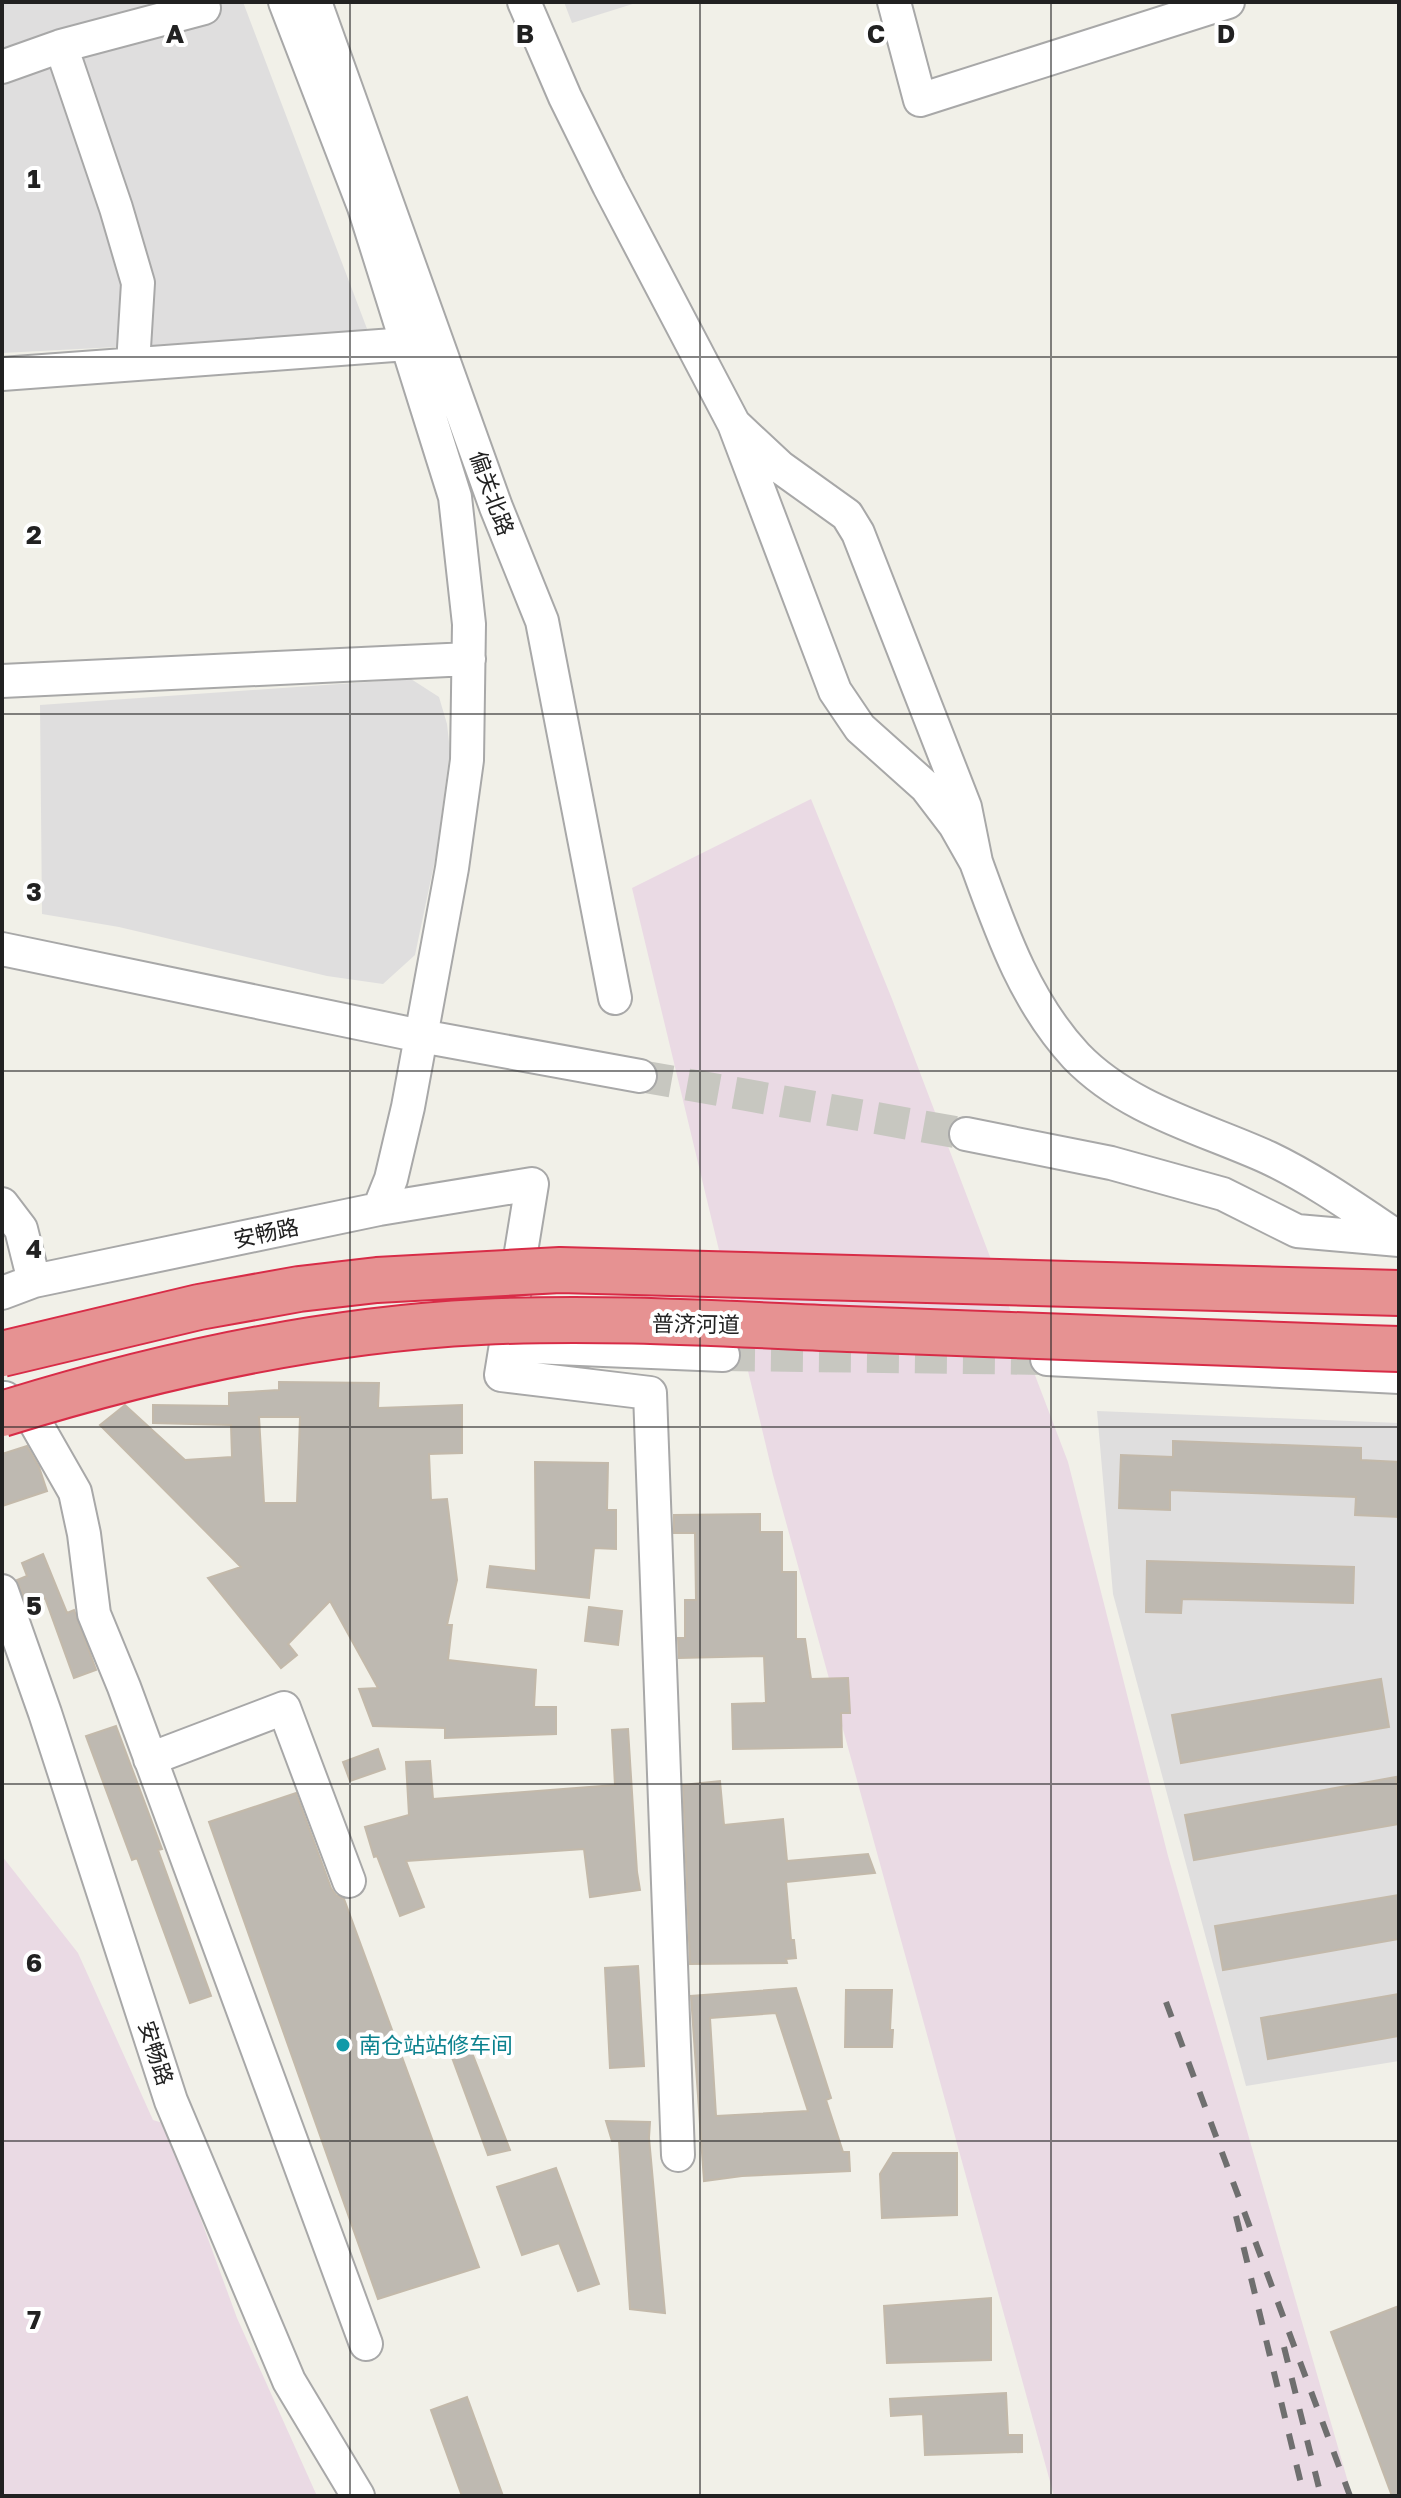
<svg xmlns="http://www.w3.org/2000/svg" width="1401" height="2498" font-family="'Golos Text','Noto Sans SC',sans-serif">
	<rect width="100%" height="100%" fill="#f1f0e8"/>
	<path fill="#dfdede" d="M2,2H243L369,334L2,353Z
		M564,2H639L572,23Z
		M411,679L439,697L447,724L450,751L436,855L415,955L383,984L327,976L119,927L42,914L40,705Z
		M1097,1411L1399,1423V2061L1246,2086L1113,1594Z"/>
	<path fill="#eadae4" d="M811,799L892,999L1068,1462L1168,1856L1352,2496H1054L773,1475L632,888Z
		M2,1856L78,1953L153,2120L166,2124L237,2318L317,2496H2Z"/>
	<path fill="#beb9b1" stroke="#c3b9aa" stroke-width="2" fill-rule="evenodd" d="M279,1382L379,1383L378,1408L462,1405V1453L429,1454L431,1500L447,1499L457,1580L447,1625H452L448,1660L536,1670L534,1707H556V1734L445,1738V1728L373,1726L359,1689L378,1688L330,1601L288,1644L297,1655L281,1668L208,1578L241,1567L100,1425L125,1405L185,1460L232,1457L231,1425L153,1423V1405L229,1406V1393L279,1390ZM259,1417H300L297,1503H264Z
		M1173,1441L1361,1448V1460L1399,1462V1517L1355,1515L1356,1497L1170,1490V1510L1119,1508L1121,1455L1173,1457Z
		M27,1446L39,1467L47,1491L2,1506V1454Z
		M535,1462L608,1463L607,1510H616V1549L594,1548L589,1598L487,1587L490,1566L536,1571Z
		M760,1514V1532H782V1572H796V1639H805L811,1679L848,1678L850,1713H841L842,1747L733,1749L732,1704L766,1703L764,1656L679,1658L678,1638H685V1600H696L695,1533H674V1515Z
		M43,1554L67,1613L74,1610L96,1670L74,1678L45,1598L27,1606L17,1580L27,1576L22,1563Z
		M1147,1561L1354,1567L1353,1603L1182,1599L1181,1613L1146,1612Z
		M589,1607L622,1611L618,1645L585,1641Z
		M1381,1679L1389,1727L1181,1763L1172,1715Z
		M116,1726L162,1849L158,1850L211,1996L190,2003L137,1858L132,1860L86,1736Z
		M628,1729L637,1872L640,1890L590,1897L584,1849L406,1861L424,1907L400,1916L377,1856L374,1857L365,1827L409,1815L406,1762L430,1761L433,1799L615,1785L612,1730Z
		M378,1749L385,1769L350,1781L343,1762Z
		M1396,1777L1399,1824L1194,1860L1185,1815Z
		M720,1781L724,1825L783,1819L787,1861L868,1854L875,1873L786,1882L791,1940H794L796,1958L786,1959L787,1963L690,1964L683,1785Z
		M296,1793L331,1888L336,1895L344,1899L479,2267L378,2299L209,1822Z
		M1399,1895V1939L1223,1970L1215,1926Z
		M638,1966L644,2066L610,2068L605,1968Z
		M796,1988L831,2098L826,2100L843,2152H849L850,2171L742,2176L704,2181L691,1996ZM776,2013L808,2111L716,2116L710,2018Z
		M846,1990H892L890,2030H893L892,2047H845Z
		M1399,1994V2036L1268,2059L1261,2018Z
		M469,2045L510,2150L488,2155L450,2052Z
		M606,2121L650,2122L649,2138L665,2313L630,2309L619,2141H612Z
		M893,2153H957V2215L882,2218L880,2174Z
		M556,2168L599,2284L578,2291L559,2243L522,2255L497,2187Z
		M991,2298V2360L887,2363L884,2306Z
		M1399,2306V2496H1392L1331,2332Z
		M1006,2393L1008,2435H1022V2452L925,2455L923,2414L891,2416L890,2399Z
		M467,2397L503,2496H462L431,2410Z"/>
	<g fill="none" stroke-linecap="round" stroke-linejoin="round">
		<path stroke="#c7c7c0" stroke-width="32" stroke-dasharray="32 16" stroke-linecap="butt" d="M640,1076L966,1134
			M723,1355L1047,1359"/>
		<defs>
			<path id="minor" d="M285,2L364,207L455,497L469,624L467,760L452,868L408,1107L391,1179L379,1209
				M315,2L496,507L542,621L615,998
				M524,2L565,97L609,186L734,424L835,691L860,728L926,787L955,825L976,862L965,807L858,533L847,515L780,467L734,424
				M894,2L920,100L1228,2
				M61,46L116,208L138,283L133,364
				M2,67L61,46L204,8
				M2,374L407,344
				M2,681L469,659
				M976,862C1001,931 1025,1001 1076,1056C1128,1110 1203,1128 1269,1158C1315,1180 1357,1210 1399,1238
				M2,949L421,1036L640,1076
				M966,1134L1111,1163L1223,1194L1297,1231L1399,1240
				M2,1204L21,1229L34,1281
				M2,1293L34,1281L379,1209L532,1184L501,1375L650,1393L678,2155
				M506,1346L723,1355
				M1047,1359L1399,1377
				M5,1398L35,1422L75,1492L84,1534L94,1614L124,1687L366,2344
				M2,1591L45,1713L171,2101L289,2381L358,2496
				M150,1759L284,1708L349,1881"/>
		</defs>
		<use href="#minor" stroke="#a8a8a8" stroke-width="36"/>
		<use href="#minor" stroke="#fff" stroke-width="32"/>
		<path stroke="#6f6f6f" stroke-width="6" stroke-dasharray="16 16" stroke-linecap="butt" d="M1166,2002L1350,2496
			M1236,2216L1304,2496
			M1284,2347L1321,2496"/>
		<defs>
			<path id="highway-bridge" d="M2,1354L199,1307L299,1289L377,1280L560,1270L1399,1293
				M2,1414C157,1366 318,1330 480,1322C602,1316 726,1324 848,1329C1031,1335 1215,1343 1399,1349"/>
		</defs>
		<use href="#highway-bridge" stroke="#d82c47" stroke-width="48" stroke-linecap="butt"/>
		<use href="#highway-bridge" stroke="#e69292" stroke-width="44"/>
	</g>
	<path fill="none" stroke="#212121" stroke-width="2" stroke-opacity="0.55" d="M350,2V2496M700,2V2496M1051,2V2496M2,357H1399M2,714H1399M2,1071H1399M2,1427H1399M2,1784H1399M2,2141H1399"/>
	<circle fill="#0f9aa8" stroke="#fff" stroke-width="3" cx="343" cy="2045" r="8"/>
	<g text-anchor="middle" stroke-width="8" stroke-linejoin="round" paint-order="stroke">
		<g font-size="22" fill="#212121" stroke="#fff">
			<text transform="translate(492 493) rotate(70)" y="8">偏关北路</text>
			<text transform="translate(266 1233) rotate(-12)" y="8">安畅路</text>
			<text transform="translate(696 1324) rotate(1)" y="8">普济河道</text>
			<text transform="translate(156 2053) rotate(72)" y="8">安畅路</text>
		</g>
		<g font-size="22" fill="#0d838f" stroke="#fff" text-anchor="start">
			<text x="359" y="2053">南仓站站修车间</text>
		</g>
	</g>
	<g font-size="26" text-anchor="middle" font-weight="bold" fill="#212121" stroke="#fff" stroke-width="8" stroke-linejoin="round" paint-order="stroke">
		<text x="175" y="43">A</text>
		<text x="525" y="43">B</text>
		<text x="876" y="43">C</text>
		<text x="1226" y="43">D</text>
		<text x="34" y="188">1</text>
		<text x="34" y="544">2</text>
		<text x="34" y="901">3</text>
		<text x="34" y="1258">4</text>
		<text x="34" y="1615">5</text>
		<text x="34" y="1972">6</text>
		<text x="34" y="2329">7</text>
	</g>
	<rect width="1401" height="2498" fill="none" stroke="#212121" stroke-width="8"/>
</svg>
